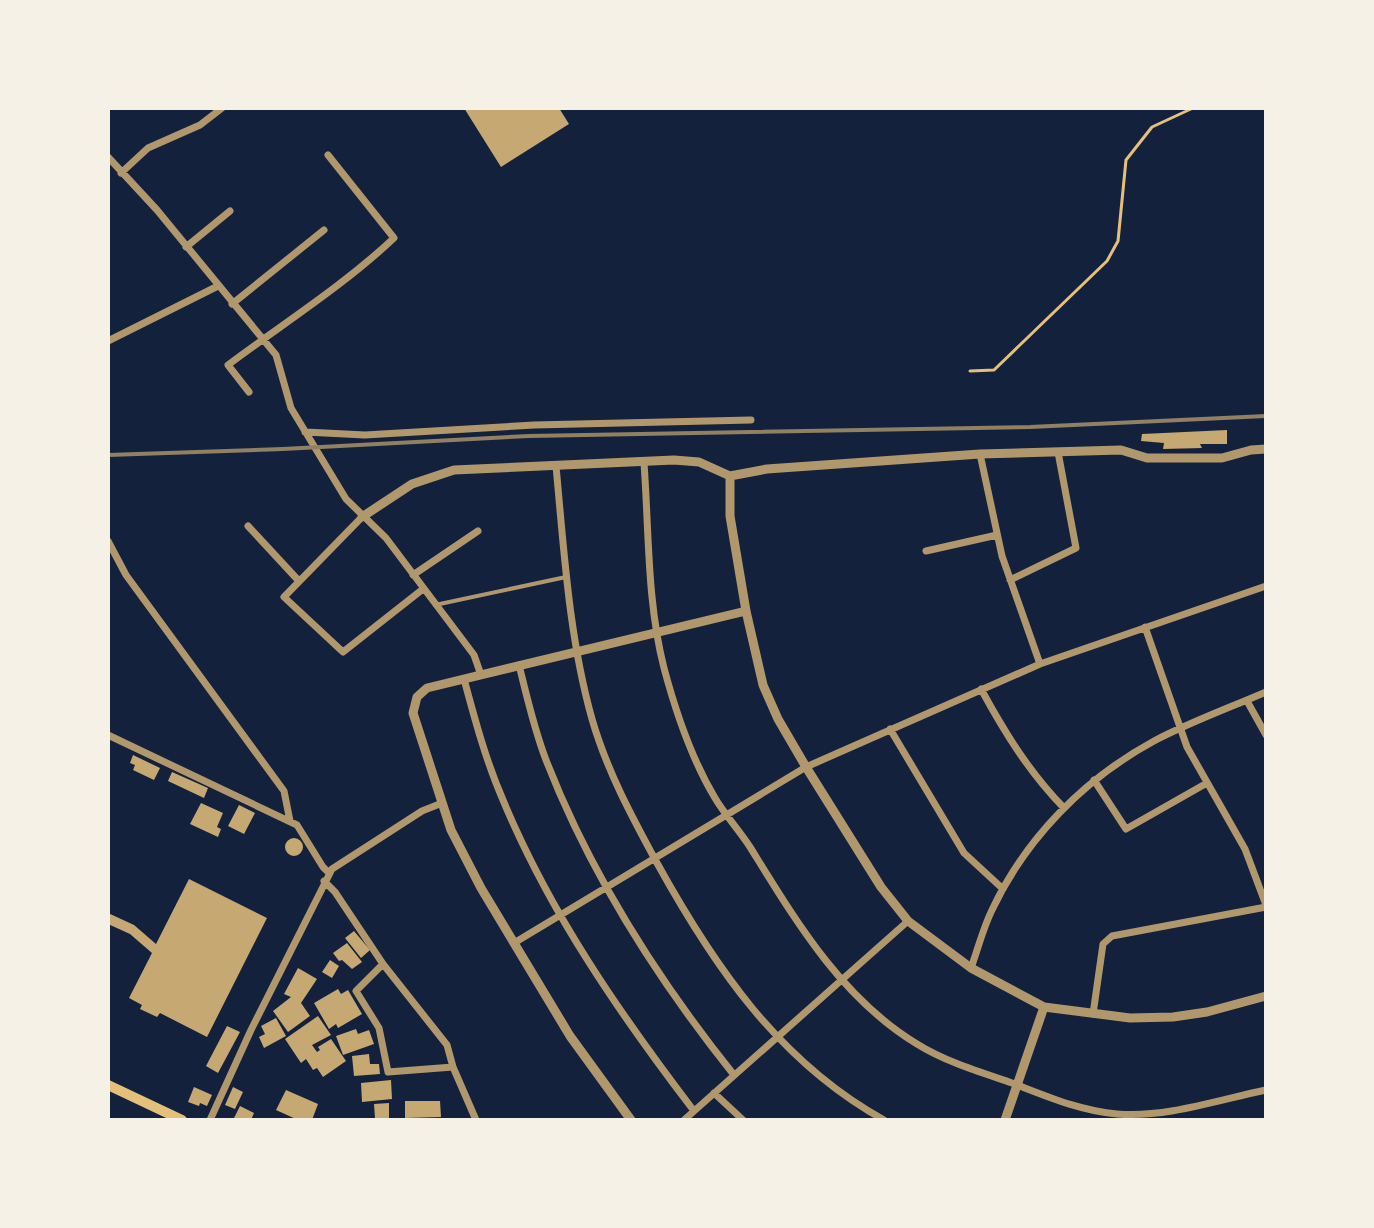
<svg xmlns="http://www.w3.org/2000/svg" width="1374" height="1228" font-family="Signika,sans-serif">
	<rect width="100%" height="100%" fill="#14213d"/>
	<path fill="#c6a872" d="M464,108H559L569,124L501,167Z
		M1227,430V444H1200L1202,448L1163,449L1164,443L1141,441L1142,434Z
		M133,755L160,768L154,780L133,770L135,765L130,763Z
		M172,772L208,788L204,798L168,781Z
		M201,803L223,813L217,827L221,829L218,837L190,824Z
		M239,805L255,813L244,834L228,826Z
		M285 847a9 9 0 1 1 18 0a9 9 0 1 1-18 0Z
		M189,879L267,918L207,1037L160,1013L157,1017L140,1009L142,1005L129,998L152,953L130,934L108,924V913L134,925L156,944Z
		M354,931L370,950L361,958L345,938Z
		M347,943L362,962L352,969L342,960L339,961L333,953Z
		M330,960L339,966L332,978L322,972Z
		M298,968L317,979L301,1003L310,1016L288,1032L273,1011L291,997L284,994Z
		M338,989L341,994L348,990L362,1014L338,1028L336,1024L329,1029L314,1003Z
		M318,1016L331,1035L312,1045L317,1052L320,1050L318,1047L331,1039L346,1061L323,1077L317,1068L313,1070L306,1059L301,1063L285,1039Z
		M276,1018L286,1036L264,1048L259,1037L265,1034L261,1026Z
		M227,1026L240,1032L218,1073L206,1066Z
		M356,1029L358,1034L369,1030L374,1044L343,1055L336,1036Z
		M369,1054L370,1064H379L380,1074L354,1076L352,1056Z
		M391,1080L392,1099L362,1102L361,1083Z
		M194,1087L212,1095L207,1106L200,1103L199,1106L188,1102Z
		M233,1087L243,1092L235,1109L225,1105Z
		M286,1090L318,1104L312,1120H298L276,1110Z
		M405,1101H440L441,1117L405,1118Z
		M389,1103V1118H375L374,1104Z
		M240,1106L254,1113L251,1120H233Z"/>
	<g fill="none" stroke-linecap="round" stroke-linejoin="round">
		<path stroke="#e5c07b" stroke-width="3" d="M970,371L994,370L1107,261L1118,241L1126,160L1152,127L1193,108"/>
		<path stroke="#b1986c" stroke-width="4" d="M435,605L566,577"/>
		<path stroke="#b1986c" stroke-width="7" d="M108,157L157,210L276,355L291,408L346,499L386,538L474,655L481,675
			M121,173L148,148L200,125L222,108
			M186,247L230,211
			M232,304L324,230
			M108,341L218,286
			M249,392L228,365C284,323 343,286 394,238L328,155
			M305,432L365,435L534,425L751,420
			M980,454L1002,556L1040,664
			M644,463C649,531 647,602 664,668C676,713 691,758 715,798C725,815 739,830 750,847C796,921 841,998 917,1044C946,1062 980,1072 1012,1083C1046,1096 1080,1111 1117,1114C1166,1118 1218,1100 1266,1090
			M556,466C564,551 569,637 592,719C607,771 632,817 657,863C714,966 779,1062 884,1120
			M362,517L284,597L343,652L423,589
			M248,526L298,580
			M108,541L126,575L284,791L290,821
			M926,551L997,535
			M413,575L478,531
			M1010,580L1076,548L1058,452
			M1145,627L1187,747L1245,849L1266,905
			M519,665C527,697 534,729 546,760C590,873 658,980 734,1075
			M464,679C475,720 486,761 503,800C550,913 620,1014 694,1111
			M981,689C1005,733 1029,772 1064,808
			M1247,701L1266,735
			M890,729L964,853L1003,889
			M108,735L297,825L323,867L329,873
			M1094,780L1126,829L1207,783
			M324,881L335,892L383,964L447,1045L453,1067L476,1120
			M514,943L806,767L1040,664L1266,586
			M383,964L356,991L379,1028L388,1072L453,1067
			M971,968C978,949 983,928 992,910C1026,838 1084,779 1154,741C1190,722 1229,708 1266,692
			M1093,1014L1103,944L1112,936L1266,907
			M714,1093L743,1120
			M210,1120L251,1030L332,869L422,811L442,803
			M684,1120L908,921"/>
		<path stroke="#b1986c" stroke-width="9" d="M730,476V516L746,611L763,685L778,719L806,767L881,887L908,921L971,968L1044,1007L1130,1018L1173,1017L1207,1012L1266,996
			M362,517L412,484L454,470L674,460L699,462L730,476L767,469L980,454L1121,450L1147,458H1222L1251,450L1266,449
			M631,1120L570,1036L481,888L451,830L413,713L417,697L427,688L746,611
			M1005,1120L1044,1007"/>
		<path stroke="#e5c07b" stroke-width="10" d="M108,1085L182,1120"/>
		<path stroke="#918062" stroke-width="4" d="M108,455L283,449L529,436L1030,427L1266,416"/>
	</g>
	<rect width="1374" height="1228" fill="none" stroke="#f6f1e7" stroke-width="220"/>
</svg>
